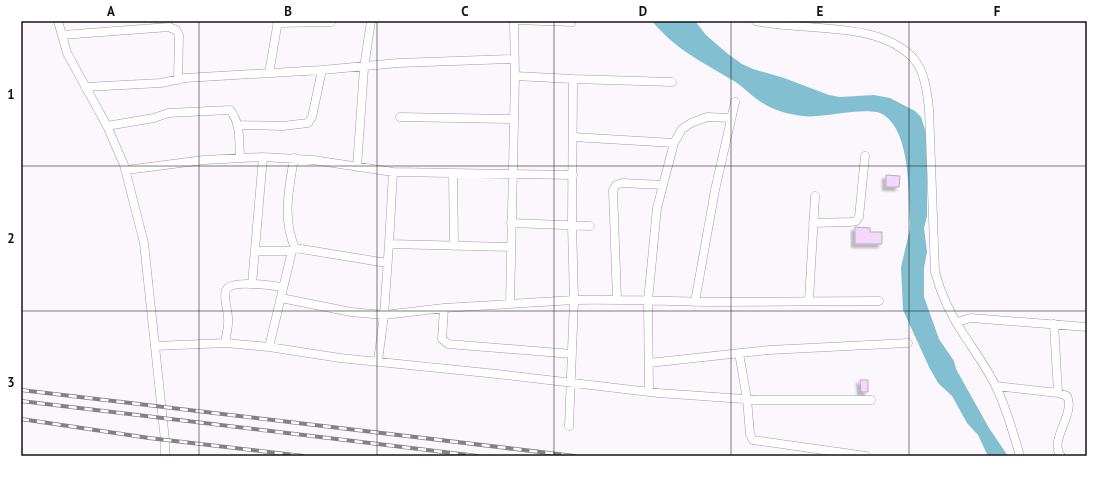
<svg xmlns="http://www.w3.org/2000/svg" width="1108" height="477" font-family="'PT Sans',sans-serif">
	<defs>
		<filter id="shadow"><feDropShadow dx="-3.5" dy="3.5" stdDeviation="1" flood-color="#0004"/></filter>
	</defs>
	<rect width="100%" height="100%" fill="#fbf7fd"/>
	<path fill="#82bfd1" d="M652,21H695L706,35L728,54L742,64L753,69L784,78L829,95L840,97L874,95L890,98L915,111L921,117L927,136V216L924,228L927,252L924,268V297L939,339L954,361L956,369L989,428L1008,456H988L978,435L967,423L952,396L938,383L929,367L903,310L901,267L910,229V221C908,192 911,134 884,115C869,105 823,119 803,116C787,114 772,110 758,100C749,94 742,85 732,80C701,61 676,50 652,21Z"/>
	<path fill="#f2d9fc" stroke="#b7adbb" filter="url(#shadow)" d="M886,175L900,176L899,187H886Z
		M855,227L870,228V232H882V244H855Z
		M860,380H868V392H861Z"/>
	<g fill="none" stroke-linecap="round" stroke-linejoin="round">
		<defs>
			<path id="lane" d="M514,22L573,24"/>
			<path id="street" d="M58,21L67,53L107,126L124,165L144,243L165,440V456
				M756,21C804,32 877,20 913,58C925,71 927,92 929,109L935,272C941,294 951,316 964,335C975,352 987,368 996,387C1007,409 1013,433 1020,456
				M277,23L331,22
				M62,35L169,27L176,30L179,35L178,80
				M269,73L278,21
				M573,79L672,82
				M85,87L161,83L185,78L322,70L398,63L513,59
				M400,117L514,119
				M238,125L283,126L308,123L312,117L322,70
				M107,126L154,118L168,113L230,110C241,123 239,142 240,158
				M573,137L674,143
				M294,158C289,189 282,218 295,248
				M357,167L364,68L371,21
				M126,170L204,160L263,157L313,160L393,172L573,175
				M453,174L454,246
				M511,223L590,226
				M813,223L850,222L856,221L859,217L865,156
				M389,244L393,172
				M255,251H292
				M252,284L263,157
				M281,298L351,312L384,315L389,244L511,247
				M617,299L613,190L616,185L622,183L663,185
				M809,301L815,196
				M695,302L715,190L735,102
				M510,304L515,76L514,21
				M444,308L442,339L448,344L572,354
				M957,322L971,318L1087,327
				M1054,324L1058,393
				M225,343C226,335 229,326 228,318C228,310 223,298 226,290C231,279 273,286 283,287
				M155,346L225,343L269,347L340,358L497,374L658,393L759,400H871
				M269,347L292,251L295,248L387,263
				M739,353L747,399L750,434L753,440L866,456
				M378,361L384,315L444,308L574,300L572,225L573,79L515,76
				M649,363L769,350L908,343
				M996,386L1058,393L1067,396C1076,414 1048,441 1061,456
				M649,392L648,301L657,208L674,143L682,129L691,123L707,117L731,118
				M569,426L574,300C618,299 661,301 705,302C763,302 821,301 879,301"/>
		</defs>
		<use href="#lane" stroke="#a299a6" stroke-width="5"/>
		<use href="#street" stroke="#a299a6" stroke-width="9"/>
		<use href="#lane" stroke="#fff" stroke-width="4"/>
		<use href="#street" stroke="#fff" stroke-width="8"/>
		<defs>
			<path id="rail" d="M21,390L574,456
				M21,401L477,456
				M21,419L149,438L303,456"/>
		</defs>
		<use href="#rail" stroke="#848186" stroke-width="4"/>
		<use href="#rail" stroke="#fff" stroke-width="2.5" stroke-dasharray="8" stroke-linecap="butt"/>
	</g>
	<path fill="none" stroke="#161318" stroke-width="1" stroke-opacity="0.55" d="M199,21V456M377,21V456M554,21V456M731,21V456M909,21V456M21,166H1087M21,311H1087"/>
	<rect width="1108" height="477" fill="none" stroke="#ffffff" stroke-width="44"/>
	<rect x="22" y="22" width="1064" height="433" fill="none" stroke="#161318" stroke-width="1.5"/>
	<g font-size="13" text-anchor="middle" font-weight="bold" fill="#161318">
		<text x="111" y="16">A</text>
		<text x="288" y="16">B</text>
		<text x="465" y="16">C</text>
		<text x="643" y="16">D</text>
		<text x="820" y="16">E</text>
		<text x="997" y="16">F</text>
		<text x="11" y="99">1</text>
		<text x="11" y="243">2</text>
		<text x="11" y="387">3</text>
	</g>
</svg>
